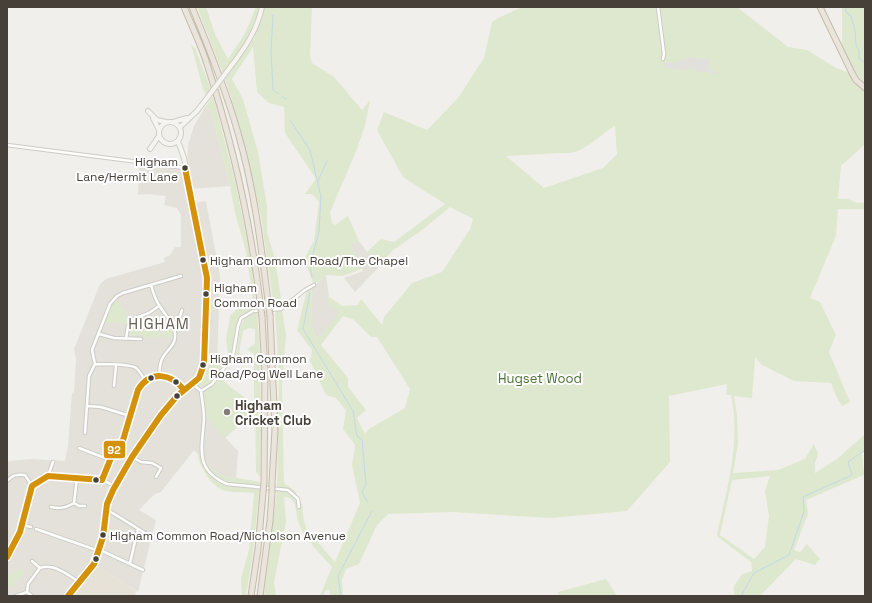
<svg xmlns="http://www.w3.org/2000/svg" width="872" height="603" font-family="'Space Grotesk',sans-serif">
	<rect width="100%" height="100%" fill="#f1efeb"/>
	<path fill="#e4e1da" d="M205,107L211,111L230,186L190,189L192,203L206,201L220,276L217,364L207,367L204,376L200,383L203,408L206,417L238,451L236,478L219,475L194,450L161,492L155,494L139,510L156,520L138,592L96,565L70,596H7V463L9,461L32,459L65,461L68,446L72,393L74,392L76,359L74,349L100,284L106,279L165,262L164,258L170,255L175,247H181V215L177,208L164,205L166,196L147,194L138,195L139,164L187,169L188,145L194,126Z
		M359,241L367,252L377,256L379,267L355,292L344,278L363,271L350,244Z
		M326,275L329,297L327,302L340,312L323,334L316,337L311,325L312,288Z"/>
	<path fill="#e6e2d8" d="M96,565L136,591L135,596H71Z"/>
	<path fill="#dee8ce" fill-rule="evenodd" d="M197,7H206L215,34L228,59L244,35L256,7H259C252,34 239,52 223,74Z
		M264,7H312L310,56L312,63L334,77L362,110L370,100L365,126L355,154L330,212L332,223L335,225L348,216L359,241L350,244L362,269L343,276L326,275L314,285L304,259L314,241L319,202L312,194H305L316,179L285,133L284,107L269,103L257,92L253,47L232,79L243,99L258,152L267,206V232L275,259L282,305L274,308L261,217L231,97L225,79L254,38Z
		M522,7H737L788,47L807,50L836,68L847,72L852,78L865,89V144L841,166L838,199H848L857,203H865V209H838L836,236L810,298L820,302L836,335L829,352L850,402L842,406L837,398L831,383L794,381L762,365L755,357L752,398L734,396L737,416L738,444L733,473L778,470L805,459L814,444L818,454L815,463V473L837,459L865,434V451L862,453L864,475L806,500L808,514L794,550L800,552L807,544L820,559L815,565L796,559L760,596H734V586L742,574L752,571L751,562L718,537L717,534C727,489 741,442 731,395H726L727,384L669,396L670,462L627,511L550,518L453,512L388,514L377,525L359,564L346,569L342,580L343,596H330L329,590H326L323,596H320L332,567C321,554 303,538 298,521C295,512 298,497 284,497L286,522L274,582L276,596H264L277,490L279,377L275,311L282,310L286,335L282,387L284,483L295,491L302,504L304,522L307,530L335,562L360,503L352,465L355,445L343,429L346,410L336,398L326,395L310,361L312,350L297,330L307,290L312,288L311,325L316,337L323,334L339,312L326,302L329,297L342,306L358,305L361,299L382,325L384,317L412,283L442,272L470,229L473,219L450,207L422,230L392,251L379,267L377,256L367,252L381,239L394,242L445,204L403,177L377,130L384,112L427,130L458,98L484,58L492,22L498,18ZM615,126L617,154L603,168L544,188L506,156L560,153C583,156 596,137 615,126ZM343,316L353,319L371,337H377L410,389L405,408L369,429L365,434L357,418L366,410L348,387V378L321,345ZM770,476L765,491L769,516L765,547L754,559L720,535L732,480Z
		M842,7H865V83L858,77L842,49Z
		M191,44L195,48L211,90L206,95L203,89Z
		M213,96L235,181L251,259L256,309C228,317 239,333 232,354C230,361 217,376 211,382C209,384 204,386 201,388L200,383L204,376L207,367L217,364H224L228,354L226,339L230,316L241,305L253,301L246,251L235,213L230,186L211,111L205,107Z
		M116,300L124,308L129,320L126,326L121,323H104L112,305Z
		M257,311C262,367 261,420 260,477L256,472L255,411L225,438L206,417L203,391L213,386L235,362L240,328L245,318ZM249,328L255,329V344L247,349L254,354V405C249,403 248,400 244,397C236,390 231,389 223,380L234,362L240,364L244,356L239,353L243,331Z
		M132,324L139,331L155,325L161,334L171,327L173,338L159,336L157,339L143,338V335L130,336V329Z
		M198,454L219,475L260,482L253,553L246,596H242L241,578L249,550L254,493C245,492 235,493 225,491C212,487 199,467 198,454Z
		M21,568L25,572L11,588L7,584V578Z
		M606,579L617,596H559L558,592Z"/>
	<path fill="#e2e0dc" d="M686,58H695L710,60L708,70L718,72V74L697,71L690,68L683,70L665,68V62L675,63Z"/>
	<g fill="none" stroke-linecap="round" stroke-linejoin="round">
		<path stroke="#c1d9e9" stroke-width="1" d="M846,7V12L851,16L855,30L856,46L859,50V58L865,63
			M273,15L271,51L273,90L279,94
			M283,97L286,99
			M290,120L310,150L321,197L319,231L310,266L312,277
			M318,181L327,161
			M310,292L303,329L353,411L357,436L362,440L366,484L362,492L368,503
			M341,596L338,576L372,511
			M741,596L754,573L789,555L804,512L803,497L852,475L848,462L865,450"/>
		<defs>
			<path id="street" d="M658,7L664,54L663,59
				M7,145L185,168
				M151,285C153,292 155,299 159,305C166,317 179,327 174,342C171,348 166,352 163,357C159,363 160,370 159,376
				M173,324L179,319L182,310
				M99,334L114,338L141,339
				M126,339L128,326L133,320L138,317L149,313L159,306
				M95,364L92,350L110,304L117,296L123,293L181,276
				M193,384L201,391L212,384L233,356L238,326L241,318L253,311L281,309L305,290L314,285
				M114,386L116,366
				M201,391C202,400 204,410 204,419C202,448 194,470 227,484L288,490L298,499L299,507
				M87,406L101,407L130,416
				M85,433L89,376L95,364C103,364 131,364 136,368C140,371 143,377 145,381
				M79,448L110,460
				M132,457L141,462L152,463L161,468L156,477
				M48,476L53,462
				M102,480L115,448L123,440L138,390C144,380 158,372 169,377C176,379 180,385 184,390
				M7,481C12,475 17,474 25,475L32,486
				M74,503L77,478
				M51,507C60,509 65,508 74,503L79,506H85
				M106,509L150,536
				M22,525L31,527
				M36,529L99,551
				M100,550L143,570
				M7,557L14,545L22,525L32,486L40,480L48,476H62L102,480L115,486
				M32,561L40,568
				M130,563L138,529
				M16,596L27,592
				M32,596L27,592L28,584L40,568C53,563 69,575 79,582"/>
			<path id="secondary" d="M231,66C245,48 257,30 262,7
				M148,111L157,120L166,122
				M153,118L159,130
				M159 133a11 11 0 1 1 22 0a11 11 0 1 1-22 0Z
				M173,122L187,118
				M180,127L197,111L207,98
				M150,149L159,136
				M68,596L94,564L103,537L107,504L113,490L132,457L161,415L177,396L199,378L202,372L204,364L207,278L206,268L184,158L178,141"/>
			<path id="highway" d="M184,7C191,24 199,41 205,58C231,137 250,219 260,302
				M192,7C209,48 226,90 238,133C254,188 261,244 268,301
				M820,7L852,73L856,80L865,88
				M270,316L275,430L272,483
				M262,317L265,374L264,482
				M251,596L258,549L263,492
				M260,596L270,521L272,493"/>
		</defs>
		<use href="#street" stroke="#cdcbc7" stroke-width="4.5"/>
		<use href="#secondary" stroke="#cfccc3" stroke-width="6"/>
		<use href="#highway" stroke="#c5bbaa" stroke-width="7"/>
		<use href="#street" stroke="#fdfdfc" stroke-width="2.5"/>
		<use href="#secondary" stroke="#f5f4f0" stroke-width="4"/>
		<use href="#highway" stroke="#eae5dc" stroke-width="5"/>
		<defs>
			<path id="secondary-bridge" d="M207,98L231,66"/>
			<path id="highway-bridge" d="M268,301L270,316
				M260,302L262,317
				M263,492L264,482
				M272,493V483"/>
		</defs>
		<use href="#secondary-bridge" stroke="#cfccc3" stroke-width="6" stroke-linecap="butt"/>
		<use href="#highway-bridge" stroke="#c5bbaa" stroke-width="7" stroke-linecap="butt"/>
		<use href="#secondary-bridge" stroke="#f5f4f0" stroke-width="4"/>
		<use href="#highway-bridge" stroke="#eae5dc" stroke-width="5"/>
		<defs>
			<path id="bus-1" d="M7,557L20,532L32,486L48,476L102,480L115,448L123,440L138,390C150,370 171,373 184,390
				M68,596L94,564L103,537L107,504L113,490L132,457L161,415L177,396L199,378L204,364L207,278L185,168"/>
		</defs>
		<use href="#bus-1" stroke="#fff" stroke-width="9"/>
		<use href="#bus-1" stroke="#d4920b" stroke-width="6"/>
	</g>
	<g fill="#464038" stroke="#fff" stroke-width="1.5">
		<circle cx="185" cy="168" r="3.5"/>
		<circle cx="203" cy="260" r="3.5"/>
		<circle cx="206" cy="294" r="3.5"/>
		<circle cx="203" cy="365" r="3.5"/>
		<circle cx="151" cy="378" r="3.5"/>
		<circle cx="176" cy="382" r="3.5"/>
		<circle cx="177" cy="396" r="3.5"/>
		<circle cx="96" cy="480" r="3.5"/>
		<circle cx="103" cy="535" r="3.5"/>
		<circle cx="96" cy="559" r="3.5"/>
	</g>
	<circle fill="#827d77" stroke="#fff" stroke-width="1.5" cx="227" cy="412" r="4"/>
	<g text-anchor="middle" stroke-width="4" stroke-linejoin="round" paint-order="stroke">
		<g font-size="12" fill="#464038" stroke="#fff" text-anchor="start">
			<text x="178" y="166" text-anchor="end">Higham<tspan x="178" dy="15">Lane/Hermit Lane</tspan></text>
			<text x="210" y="265">Higham Common Road/The Chapel</text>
			<text x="214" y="292">Higham<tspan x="214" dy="15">Common Road</tspan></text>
			<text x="210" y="363">Higham Common<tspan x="210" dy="15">Road/Pog Well Lane</tspan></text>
			<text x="110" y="540">Higham Common Road/Nicholson Avenue</text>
		</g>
		<g font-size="13" fill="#4a7132" stroke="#fff">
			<text x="540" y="383">Hugset Wood</text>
		</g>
		<g font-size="13" font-weight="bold" fill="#464038" stroke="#fff" text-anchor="start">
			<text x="235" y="410">Higham<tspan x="235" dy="15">Cricket Club</tspan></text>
		</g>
		<g font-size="15" letter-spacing="1" fill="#675e51" stroke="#fff">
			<text x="159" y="329">HIGHAM</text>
		</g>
	</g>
	<rect stroke="#fff" stroke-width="1.5" x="103" y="440" width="23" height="19" rx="4" fill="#d4920b"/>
	<g font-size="11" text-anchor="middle" font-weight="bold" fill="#fff">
		<text x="114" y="454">92</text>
	</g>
	<rect width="872" height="603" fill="none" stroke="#464038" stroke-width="16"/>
</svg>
